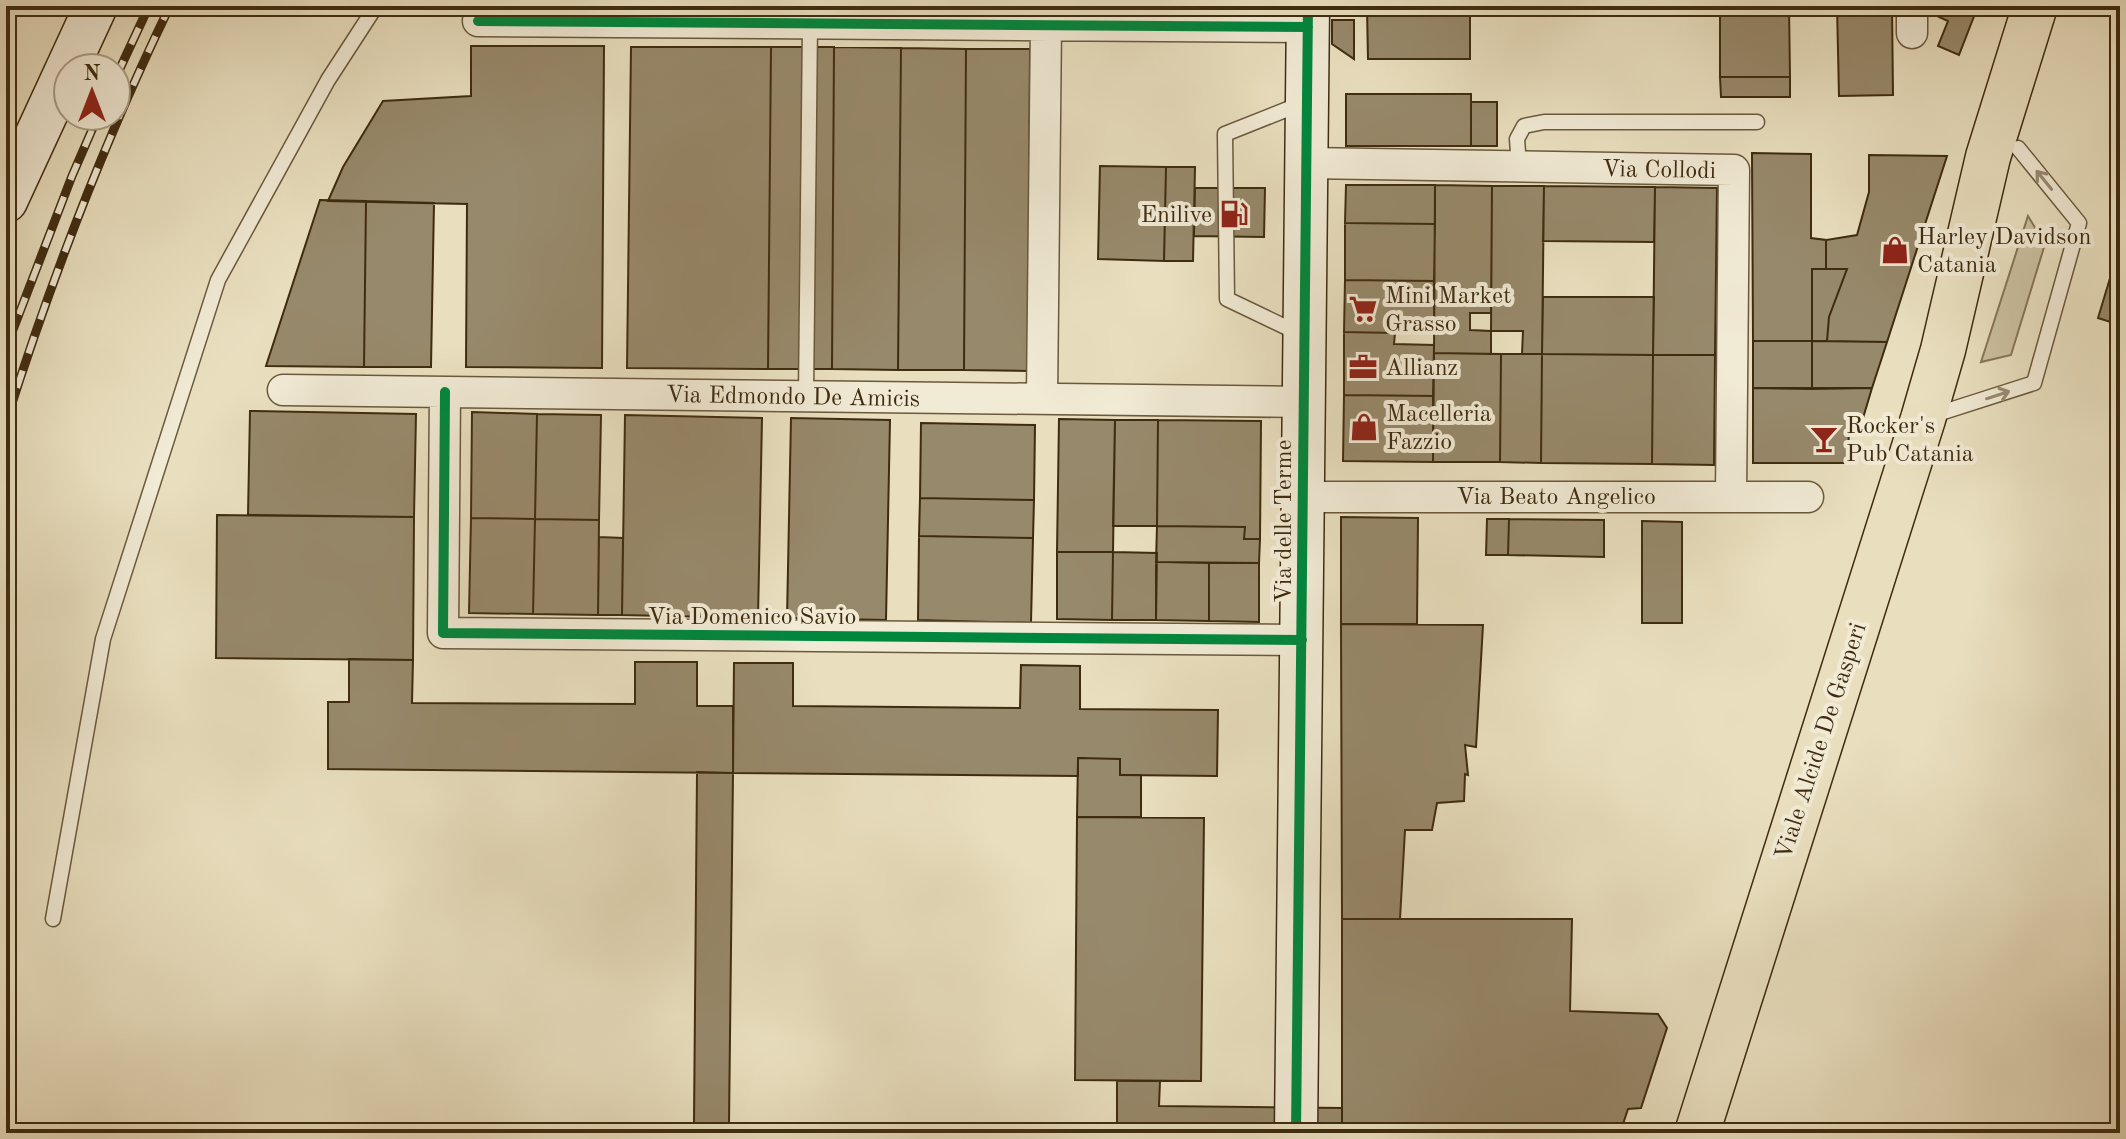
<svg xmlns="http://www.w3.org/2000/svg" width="2126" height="1139" font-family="'Old Standard TT',serif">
	<rect width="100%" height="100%" fill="#e9dfbf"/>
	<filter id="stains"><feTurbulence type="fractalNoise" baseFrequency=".0025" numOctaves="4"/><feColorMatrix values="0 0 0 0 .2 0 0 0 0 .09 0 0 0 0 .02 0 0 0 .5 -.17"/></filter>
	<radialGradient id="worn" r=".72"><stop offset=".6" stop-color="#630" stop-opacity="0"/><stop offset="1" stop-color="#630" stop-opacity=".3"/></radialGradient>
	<path fill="#ccc1a1" stroke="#867658" stroke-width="2" d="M2028,216L2045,244L2011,355L1981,362Z"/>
	<path fill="#97896b" stroke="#3f2c10" stroke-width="2" d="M1331,6H1427V8L1331,9Z
		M1720,6H1789L1790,77H1720Z
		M1837,6H1892L1893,95L1839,96Z
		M1944,6H1978L1959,55L1938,46L1948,21L1939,17Z
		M1367,8H1427V16H1470V59H1368Z
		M1332,20H1354V59L1332,44Z
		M471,46H604L602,368L466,367L467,204L328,201L343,167L383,101L471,96Z
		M631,47H771L768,369L627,368Z
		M771,47H834L832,369H768Z
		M834,47L901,48L898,370L832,369Z
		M901,48L966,49L964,370H898Z
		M966,49H1030L1028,371L964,370Z
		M1720,77H1790V97H1721Z
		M1346,94H1471V146H1346Z
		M1471,102H1497V146H1471Z
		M1752,153L1811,154V238L1826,240V269H1812V341H1753Z
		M1869,155L1947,156L1887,342L1827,341L1829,317L1847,269H1826V240L1857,235L1869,192Z
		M1100,166L1166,167L1164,261L1098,259Z
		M1166,167H1195L1193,261H1164Z
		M1346,185H1435V224L1345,223Z
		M1435,185L1492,186L1491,313H1470V330L1491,331V354L1434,353Z
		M1492,186H1544L1542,354H1522L1523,331H1491Z
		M1544,186L1655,187L1654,242L1543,241Z
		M1655,187L1717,188L1715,355H1653Z
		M1195,188H1265L1264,237L1194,236Z
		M320,200L366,201L364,367L266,366Z
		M366,201L434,203L431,367H364Z
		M1345,223L1435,224L1434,281L1345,280Z
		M2120,245V325L2098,318Z
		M1812,269H1847L1829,317L1827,341H1812Z
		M1345,280L1434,281V324L1395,323V333L1344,332Z
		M1543,297H1654L1653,355L1542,354Z
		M1344,332L1395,333L1394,344L1434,345L1433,396L1344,395Z
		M1753,341H1812V389L1753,388Z
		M1812,341L1887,342L1872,388L1812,389Z
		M1434,353L1501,354L1500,462H1433Z
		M1501,354H1542L1541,463L1500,462Z
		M1542,354L1653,355L1652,464L1541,463Z
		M1653,355H1715L1714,465L1652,464Z
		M1753,388H1872L1860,428L1849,426L1848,463H1753Z
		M1344,395L1433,396V462L1343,461Z
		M250,411L416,414L414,517L248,515Z
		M472,412L537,414L535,519L471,518Z
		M537,414L601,415L599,520L535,519Z
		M625,415L762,418L758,618L622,615Z
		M791,418L890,420L886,620L787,618Z
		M1059,419L1115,420L1113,552H1057Z
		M1115,420H1158L1157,526H1113Z
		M1158,420L1261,421L1260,539H1244L1245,527L1157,526Z
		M921,423L1035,425L1034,500L920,498Z
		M920,498L1034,500L1033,538L919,536Z
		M217,515L414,517L413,660L216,658Z
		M1341,517L1418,518L1417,624H1341Z
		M471,518L535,519L533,614L469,613Z
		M535,519L599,520L598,615L533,614Z
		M1487,519H1509L1508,555H1486Z
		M1509,519L1604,520V557L1508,555Z
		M1642,521L1682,522V623H1642Z
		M1157,526L1245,527L1244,539H1260L1259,563L1156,562Z
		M919,536L1033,538L1031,623L918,620Z
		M599,537L623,538L622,615H598Z
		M1057,552H1113L1112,620L1057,619Z
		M1113,552L1157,553L1156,620H1112Z
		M1156,562L1209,563V621L1156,620Z
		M1209,563H1259V622L1209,621Z
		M1341,624L1483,625L1476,747L1465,745L1468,775L1465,774L1464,801L1437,803L1432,830H1405L1400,919H1342Z
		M349,659L413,660L412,703L635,704V662H697V706H733V773L328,769V702H349Z
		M734,663H793V706L1020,708L1021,665L1080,666V709L1218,710L1217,776L1120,775V759L1078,758V776L733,773Z
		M1078,758L1120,759V775H1141V817H1077Z
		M697,772L733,773L729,1124L694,1123Z
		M1077,817L1204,818L1201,1081L1075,1080Z
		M1342,919H1572L1570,1011L1658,1014L1667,1028L1641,1108L1628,1109L1620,1133H1342Z
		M1117,1081H1160L1159,1106L1342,1108V1132L694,1133V1123L1117,1128Z"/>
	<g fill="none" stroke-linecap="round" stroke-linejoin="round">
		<defs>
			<path id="lane" d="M1519,166L1517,139L1524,126L1544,122H1757
				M1298,333L1227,299L1225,134L1303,103
				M806,396L810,23
				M1931,416L2034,383L2079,223L2018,148
				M53,919L103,639L218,280L328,80L376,6"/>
			<path id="street" d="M1912,6V33
				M478,21L1308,27
				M1307,163L1734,170L1731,496
				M283,390L1304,402
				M445,392L443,633L1302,640
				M1042,398L1046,24
				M1303,497H1808"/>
			<path id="secondary" d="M6,201L96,6
				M1296,1133L1308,6"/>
			<path id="primary" d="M1697,1133L1923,419L1943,350L1988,157L2035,6"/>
		</defs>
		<use href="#lane" stroke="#6a593c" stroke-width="17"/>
		<use href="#street" stroke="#6a593c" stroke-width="33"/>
		<use href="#secondary" stroke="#3f2c10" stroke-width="45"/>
		<use href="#primary" stroke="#3f2c10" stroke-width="47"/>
		<use href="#lane" stroke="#f1ead5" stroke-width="14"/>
		<use href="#street" stroke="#f1ead5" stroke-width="30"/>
		<use href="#secondary" stroke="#f1ead5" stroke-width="42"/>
		<use href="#primary" stroke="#e9dfbf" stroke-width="44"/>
		<defs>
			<path id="rail" d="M116,77L149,6
				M6,348L72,176L98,116
				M6,422C51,280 105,140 170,6"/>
		</defs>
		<use href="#rail" stroke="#3f2c10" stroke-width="9"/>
		<use href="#rail" stroke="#f1ead5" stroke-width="6" stroke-dasharray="18" stroke-linecap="butt"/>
		<defs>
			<path id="cycleway" d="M478,21L1308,27
				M445,392L443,633L1302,640
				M1296,1133L1308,6"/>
		</defs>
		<use href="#cycleway" stroke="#f1ead5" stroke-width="15"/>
		<use href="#cycleway" stroke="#00873e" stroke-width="10"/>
	</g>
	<defs><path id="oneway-shaft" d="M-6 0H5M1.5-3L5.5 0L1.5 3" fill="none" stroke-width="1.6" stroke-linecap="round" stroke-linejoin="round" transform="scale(2)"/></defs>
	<g stroke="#988b72">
		<use href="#oneway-shaft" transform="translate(2044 180) rotate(-129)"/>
		<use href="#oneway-shaft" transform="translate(1998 395) rotate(-18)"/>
	</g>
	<defs>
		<symbol id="fuel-bare" viewBox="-9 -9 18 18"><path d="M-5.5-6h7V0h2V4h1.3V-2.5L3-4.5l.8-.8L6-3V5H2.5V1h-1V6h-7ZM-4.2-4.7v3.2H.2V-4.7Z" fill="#8f2418" stroke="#f1ead5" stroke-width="2.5" paint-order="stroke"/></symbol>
		<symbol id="shop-bare" viewBox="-9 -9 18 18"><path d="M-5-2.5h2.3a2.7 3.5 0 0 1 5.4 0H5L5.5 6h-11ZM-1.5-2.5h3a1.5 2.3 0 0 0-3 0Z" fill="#8f2418" stroke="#f1ead5" stroke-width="2.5" paint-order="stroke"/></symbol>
		<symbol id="supermarket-bare" viewBox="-9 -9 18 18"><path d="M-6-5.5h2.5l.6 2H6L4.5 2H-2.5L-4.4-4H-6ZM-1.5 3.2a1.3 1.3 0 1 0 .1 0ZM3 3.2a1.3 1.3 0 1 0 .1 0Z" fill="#8f2418" stroke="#f1ead5" stroke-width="2.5" paint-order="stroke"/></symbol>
		<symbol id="office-bare" viewBox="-9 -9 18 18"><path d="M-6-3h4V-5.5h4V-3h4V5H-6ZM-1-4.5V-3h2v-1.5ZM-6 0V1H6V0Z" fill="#8f2418" stroke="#f1ead5" stroke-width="2.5" paint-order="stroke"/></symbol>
		<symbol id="bar-bare" viewBox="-9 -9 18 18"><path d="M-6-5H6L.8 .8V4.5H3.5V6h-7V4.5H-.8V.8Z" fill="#8f2418" stroke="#f1ead5" stroke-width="2.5" paint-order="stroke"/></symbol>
	</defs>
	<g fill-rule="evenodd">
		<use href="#fuel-bare" x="1214" y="194" width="40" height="40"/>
		<use href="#shop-bare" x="1875" y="230" width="40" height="40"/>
		<use href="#supermarket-bare" x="1343" y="289" width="40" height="40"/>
		<use href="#office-bare" x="1343" y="347" width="40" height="40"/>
		<use href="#shop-bare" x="1344" y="407" width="40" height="40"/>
		<use href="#bar-bare" x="1804" y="419" width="40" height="40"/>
	</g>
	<g text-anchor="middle" stroke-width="8" stroke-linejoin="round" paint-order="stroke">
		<g font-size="24" fill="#3f2c10" stroke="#f1ead5">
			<text transform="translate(1659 169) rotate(1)" y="8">Via Collodi</text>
			<text transform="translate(793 396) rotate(1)" y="8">Via Edmondo De Amicis</text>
			<text x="1556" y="504">Via Beato Angelico</text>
			<text transform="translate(1283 521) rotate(-90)" y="8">Via delle Terme</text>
			<text x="752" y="624">Via Domenico Savio</text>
			<text transform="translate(1820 741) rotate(-72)" y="8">Viale Alcide De Gasperi</text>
		</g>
		<g font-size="24" fill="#3f2c10" stroke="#f1ead5" text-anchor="start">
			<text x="1212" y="222" text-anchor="end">Enilive</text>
			<text x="1917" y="244">Harley Davidson<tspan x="1917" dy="28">Catania</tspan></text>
			<text x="1385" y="303">Mini Market<tspan x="1385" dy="28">Grasso</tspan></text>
			<text x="1385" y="375">Allianz</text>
			<text x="1386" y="421">Macelleria<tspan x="1386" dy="28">Fazzio</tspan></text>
			<text x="1846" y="433">Rocker's<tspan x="1846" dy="28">Pub Catania</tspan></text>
		</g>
	</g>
	<rect width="2126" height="1139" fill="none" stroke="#e9dfbf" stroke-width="32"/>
	<rect x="8" y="8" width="2110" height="1123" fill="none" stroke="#3f2c10" stroke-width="4"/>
	<rect x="16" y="16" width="2094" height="1107" fill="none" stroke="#3f2c10" stroke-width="2"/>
	<g transform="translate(92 92)"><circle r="38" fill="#f1ead5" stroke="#aa9e86" stroke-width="2"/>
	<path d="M0-6L14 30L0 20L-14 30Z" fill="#8f2418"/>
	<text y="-12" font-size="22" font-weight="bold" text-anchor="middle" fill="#3f2c10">N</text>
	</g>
	<rect width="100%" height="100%" filter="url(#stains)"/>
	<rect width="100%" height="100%" fill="url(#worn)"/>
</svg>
